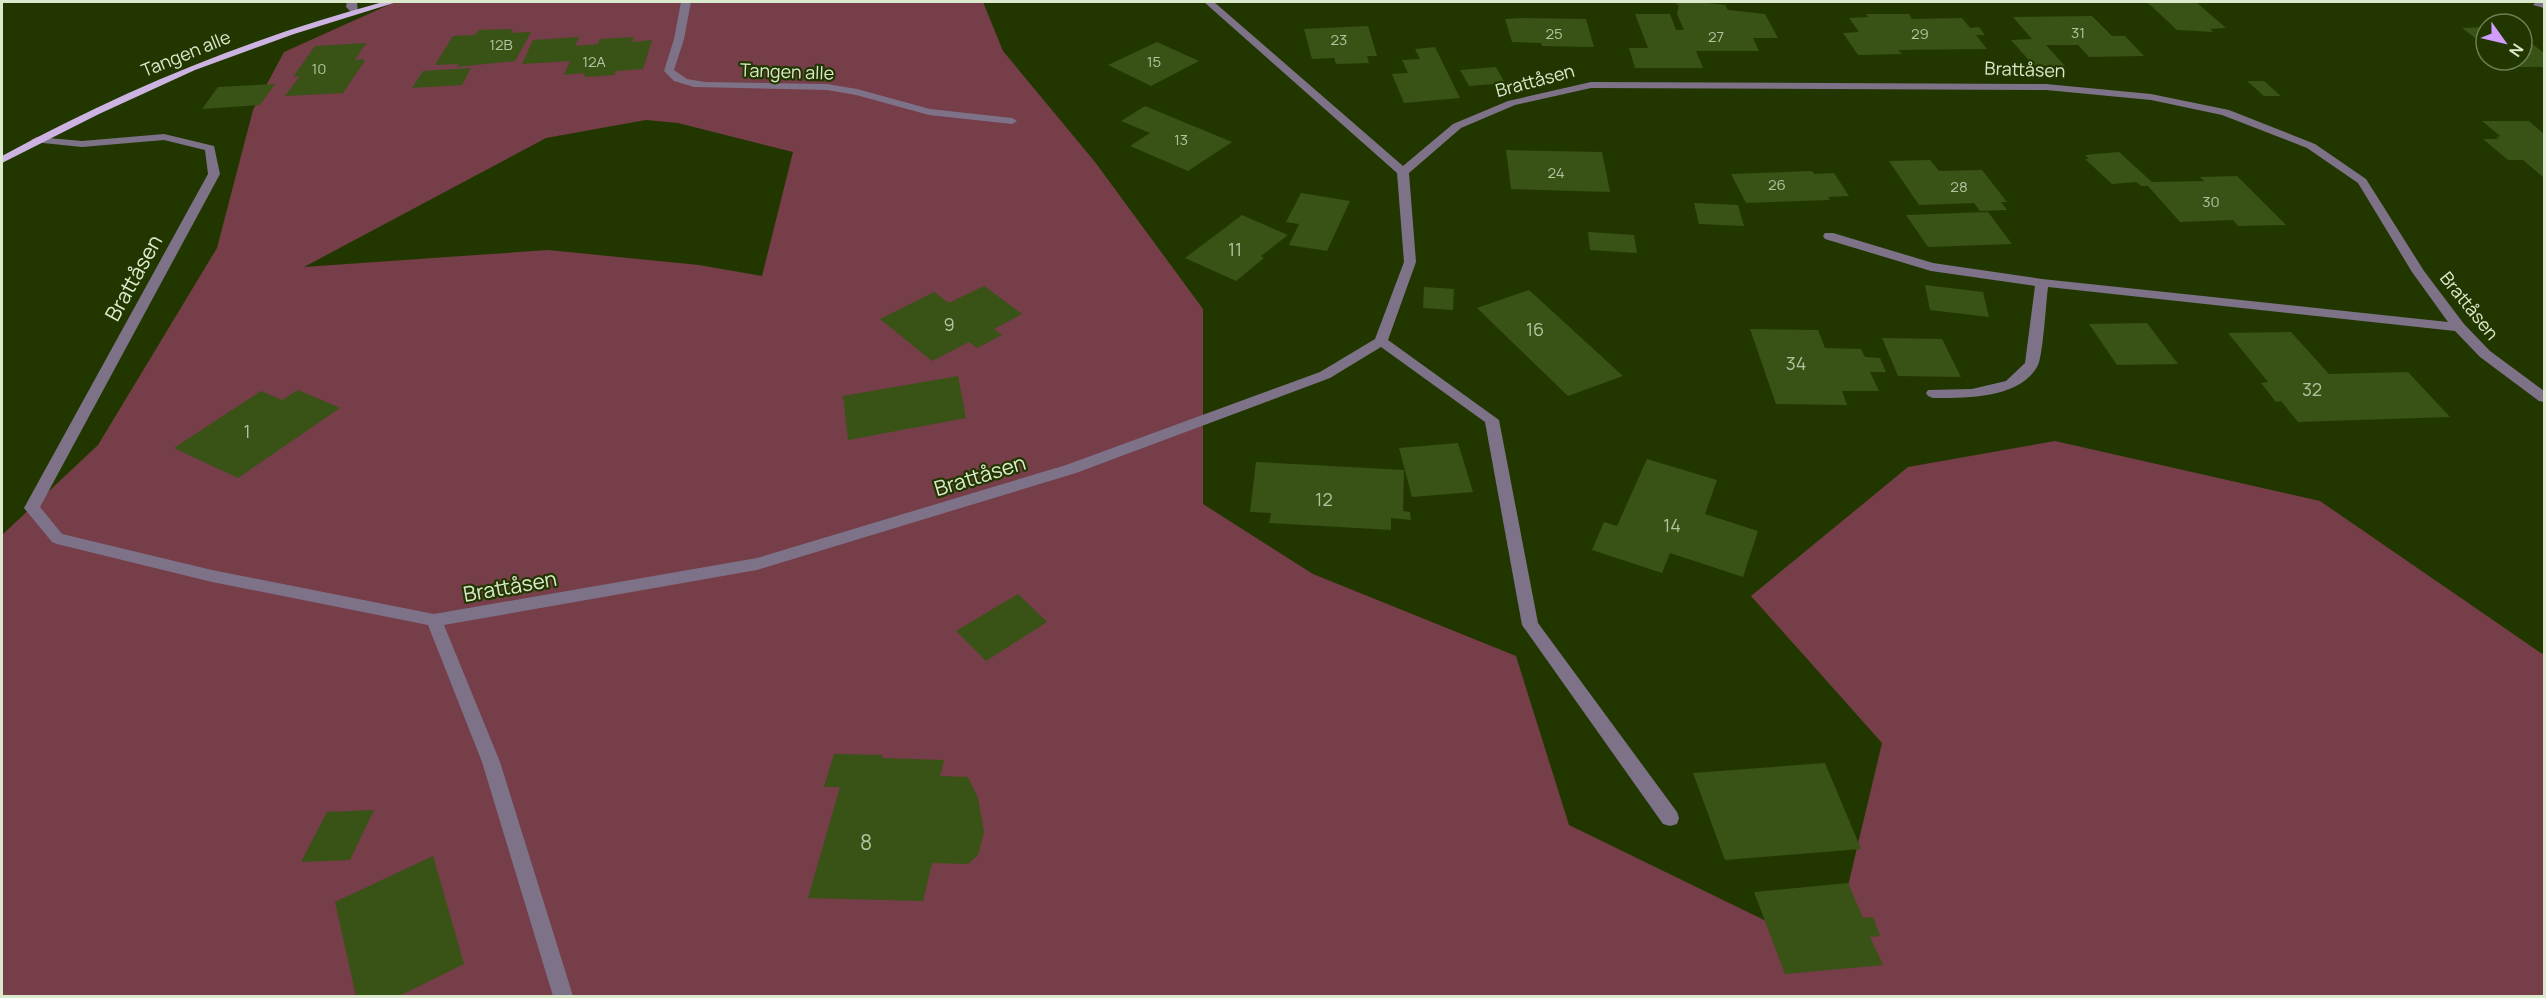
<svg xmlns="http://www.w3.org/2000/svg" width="2546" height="998" font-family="Manrope,sans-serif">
	<rect width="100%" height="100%" fill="#223700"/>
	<path fill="#753e48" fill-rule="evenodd" d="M395,2H983L1003,51L1095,162L1203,309V504L1313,574L1516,656L1569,825L1832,953L1882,743L1751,596L1908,467L2055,441L2320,501L2544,655V996H2V535L98,445L217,248L253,110L284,52ZM646,120L678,123L793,152L762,276L699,265L548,250L304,267L546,138Z"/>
	<path fill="#395216" d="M1677,2H1700L1725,5L1728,10L1765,14L1778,38H1753L1759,51H1696L1703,68H1635L1629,48H1648L1635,14H1670L1676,30H1684L1677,14L1679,5L1676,4Z
		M2147,2H2196L2226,28L2210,29L2213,32L2177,30Z
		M1866,14H1909L1912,19L1962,18L1970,28L1979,27L1985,35H1976L1987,49L1898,50L1902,54L1858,55L1843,33L1859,32L1849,18L1868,17Z
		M2092,16L2112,36H2125L2144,56L2089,57L2078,45H2046L2065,66H2034L2011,40L2032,39L2013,17Z
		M1520,18L1586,19L1594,47L1542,46L1541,43L1512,42L1505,19Z
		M1368,26L1377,56H1367L1369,63L1336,64L1334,58L1312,59L1304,29Z
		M2486,27V46L2462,28Z
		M513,29L510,33L531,32L515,61L456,67L459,64L435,65L453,36L475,35L479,30Z
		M2522,36L2544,53V67H2514L2504,60H2522Z
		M579,37L575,46L598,44L600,39L634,37L632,42L652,40L643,69L616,71L614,75L584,77L585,73L564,75L570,61L522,64L533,40Z
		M1157,42L1199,61L1151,86L1108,65Z
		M366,43L355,60L364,59V62L343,93L285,96L300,76L293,77L315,46Z
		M1435,47L1460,98L1404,103L1392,74L1408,73L1402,60L1420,59L1415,49Z
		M1496,67L1505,83L1469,86L1460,70Z
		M471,68L462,85L412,88L423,71Z
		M2247,81H2264L2281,96H2264Z
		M275,84L260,105L202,109L218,87Z
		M1145,106L1232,142L1188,171L1130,146L1150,133L1121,121Z
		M2482,121H2529L2544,134V178L2523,160H2508L2483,139H2499L2496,137L2500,136Z
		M1506,150L1602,152L1610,192L1511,189Z
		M2119,152L2152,182L2204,181L2200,177L2237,176L2286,225L2238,226L2233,220L2180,222L2148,186H2141L2136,182L2112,184L2085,159H2089L2085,155Z
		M1930,160L1939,171L1982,170L2007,202H2001L2007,210L1980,211L1974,203L1919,205L1889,161Z
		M1812,171L1814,174L1834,173L1849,196L1828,197L1830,200L1746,203L1731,174Z
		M1301,193L1350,201L1327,251L1289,245L1299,224L1286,222Z
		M1694,203L1738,205L1744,226L1699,224Z
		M1988,212L2012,244L1928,247L1906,215Z
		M1242,215L1288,235L1261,256L1264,258L1236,281L1185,258Z
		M1588,232L1634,235L1637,253L1590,250Z
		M1925,285L1983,292L1989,317L1930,310Z
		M984,286L1022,314L994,329L1002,335L977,348L969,342L932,361L880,319L934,292L949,303Z
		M1424,287L1454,289L1453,310L1423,308Z
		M1529,290L1623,376L1568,396L1477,308Z
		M2147,323L2178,364L2117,365L2089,324Z
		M1750,329L1818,330L1825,348L1861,349L1865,357L1880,358L1886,372H1870L1879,391H1842L1847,405L1776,404Z
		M2291,332L2329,374L2408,372L2450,417L2298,422L2281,401L2276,402L2261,383L2268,382L2228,333Z
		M1882,338L1942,339L1961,377L1898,376Z
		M958,376L966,418L848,440L843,396Z
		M298,390L340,408L238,478L174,448L261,391L282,400Z
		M1458,443L1473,492L1412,497L1399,448Z
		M1647,459L1717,480L1705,514L1758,531L1743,577L1670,553L1662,573L1592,550L1604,522L1617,526Z
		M1256,462L1404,470L1403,511L1410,512L1411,520L1391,518V530L1269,523L1271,513L1250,512Z
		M1018,594L1047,622L986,661L956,631Z
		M834,754L882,755V758L944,760L940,776L968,777L978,798L984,832L978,855L968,864L932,863L923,901L808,898L840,787H824Z
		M1825,763L1861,849L1725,860L1693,773Z
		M374,810L350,860L301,862L327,812Z
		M433,856L464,964L399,996H356L335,902Z
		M1848,883L1863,918L1873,917L1880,936L1870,937L1883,965L1785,974L1754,892Z"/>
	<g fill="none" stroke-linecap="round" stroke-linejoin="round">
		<path fill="#7e7289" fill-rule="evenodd" d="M347,2H357L358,13H352L346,7Z
			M681,2H691L684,39L674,70L687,79L705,82L827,84L857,89L930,109L1012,118L1017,121L1012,124L929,115L856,95L827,90L694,87L674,81L664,71L674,39Z
			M1204,2H1214L1403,166L1453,124L1508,101L1591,82L2046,84L2151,94L2229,110L2315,144L2366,179L2424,271L2464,324L2490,351L2544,391V402L2539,401L2480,357L2455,331L2048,287C2046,302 2043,355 2038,365C2021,399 1965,398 1933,398L1928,396L1926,393L1928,390L1972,389L2006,381L2025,363L2035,286L1931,271L1825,239L1823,236L1825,233H1833L1933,263L2042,279L2448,322L2412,272L2358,183L2307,148L2222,115L2151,100L2046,90L1591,88L1515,105L1461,128L1409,173L1416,262L1388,340L1499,420L1538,623L1677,812L1679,818L1677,824L1670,826L1663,824L1522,625L1485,422L1381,347L1330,378L1076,473L757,570L444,625L500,762L573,996H553L482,762L428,625L212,582L57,544L52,542L24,508L208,174L205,150L164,140L82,147L33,142L31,140L37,137L82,141L164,134L214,146L220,174L40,507L62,534L212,570L434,614L757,558L1066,465L1320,372L1375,339L1404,262L1397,173Z
			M2544,2V8L2533,5L2535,3Z"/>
		<path fill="#ccb3e2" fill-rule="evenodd" d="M383,2H397L294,34L195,70L99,114L2,163V156C123,90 249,38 383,2Z"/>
	</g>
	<g text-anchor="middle" stroke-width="4.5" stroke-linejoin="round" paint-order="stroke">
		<g font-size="15" fill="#b2c49f">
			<text x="2078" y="38">31</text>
			<text x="1554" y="39">25</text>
			<text x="1920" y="39">29</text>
			<text x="1716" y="42">27</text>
			<text x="1339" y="45">23</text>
			<text x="501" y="50">12B</text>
			<text x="594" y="67">12A</text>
			<text x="1154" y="67">15</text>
			<text x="319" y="74">10</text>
			<text x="1181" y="145">13</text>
			<text x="1556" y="178">24</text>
			<text x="1777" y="190">26</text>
			<text x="1959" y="192">28</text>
			<text x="2211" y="207">30</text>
		</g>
		<g font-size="18" fill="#dbeacd" stroke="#223700">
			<text transform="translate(186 54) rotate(-22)" y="6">Tangen alle</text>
			<text transform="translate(2025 70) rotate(2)" y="6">Brattåsen</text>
			<text transform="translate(787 72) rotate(2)" y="6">Tangen alle</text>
			<text transform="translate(1535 81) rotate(-15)" y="6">Brattåsen</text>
			<text transform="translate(2469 306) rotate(51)" y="6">Brattåsen</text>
		</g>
		<g font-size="18" fill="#b2c49f">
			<text x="1235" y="256">11</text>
			<text x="949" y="331">9</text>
			<text x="1535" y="336">16</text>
			<text x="1796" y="370">34</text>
			<text x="2312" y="396">32</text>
			<text x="247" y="438">1</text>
			<text x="1324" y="506">12</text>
			<text x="1672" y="532">14</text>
		</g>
		<g font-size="21" fill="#dbeacd" stroke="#223700">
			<text transform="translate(134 278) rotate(-61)" y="7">Brattåsen</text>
			<text transform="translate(980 476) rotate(-17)" y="7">Brattåsen</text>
			<text transform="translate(510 587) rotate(-10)" y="7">Brattåsen</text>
		</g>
		<g font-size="21" fill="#b2c49f">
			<text x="866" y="850">8</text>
		</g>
	</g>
	<rect width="2546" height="998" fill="none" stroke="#dbeacd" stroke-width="6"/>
	<g transform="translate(2504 42) rotate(124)"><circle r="28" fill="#223700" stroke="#6c7f52" stroke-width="1.5"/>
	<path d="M0-4.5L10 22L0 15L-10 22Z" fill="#d29cfd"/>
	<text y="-9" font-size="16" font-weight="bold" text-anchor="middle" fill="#dbeacd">N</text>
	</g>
</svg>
